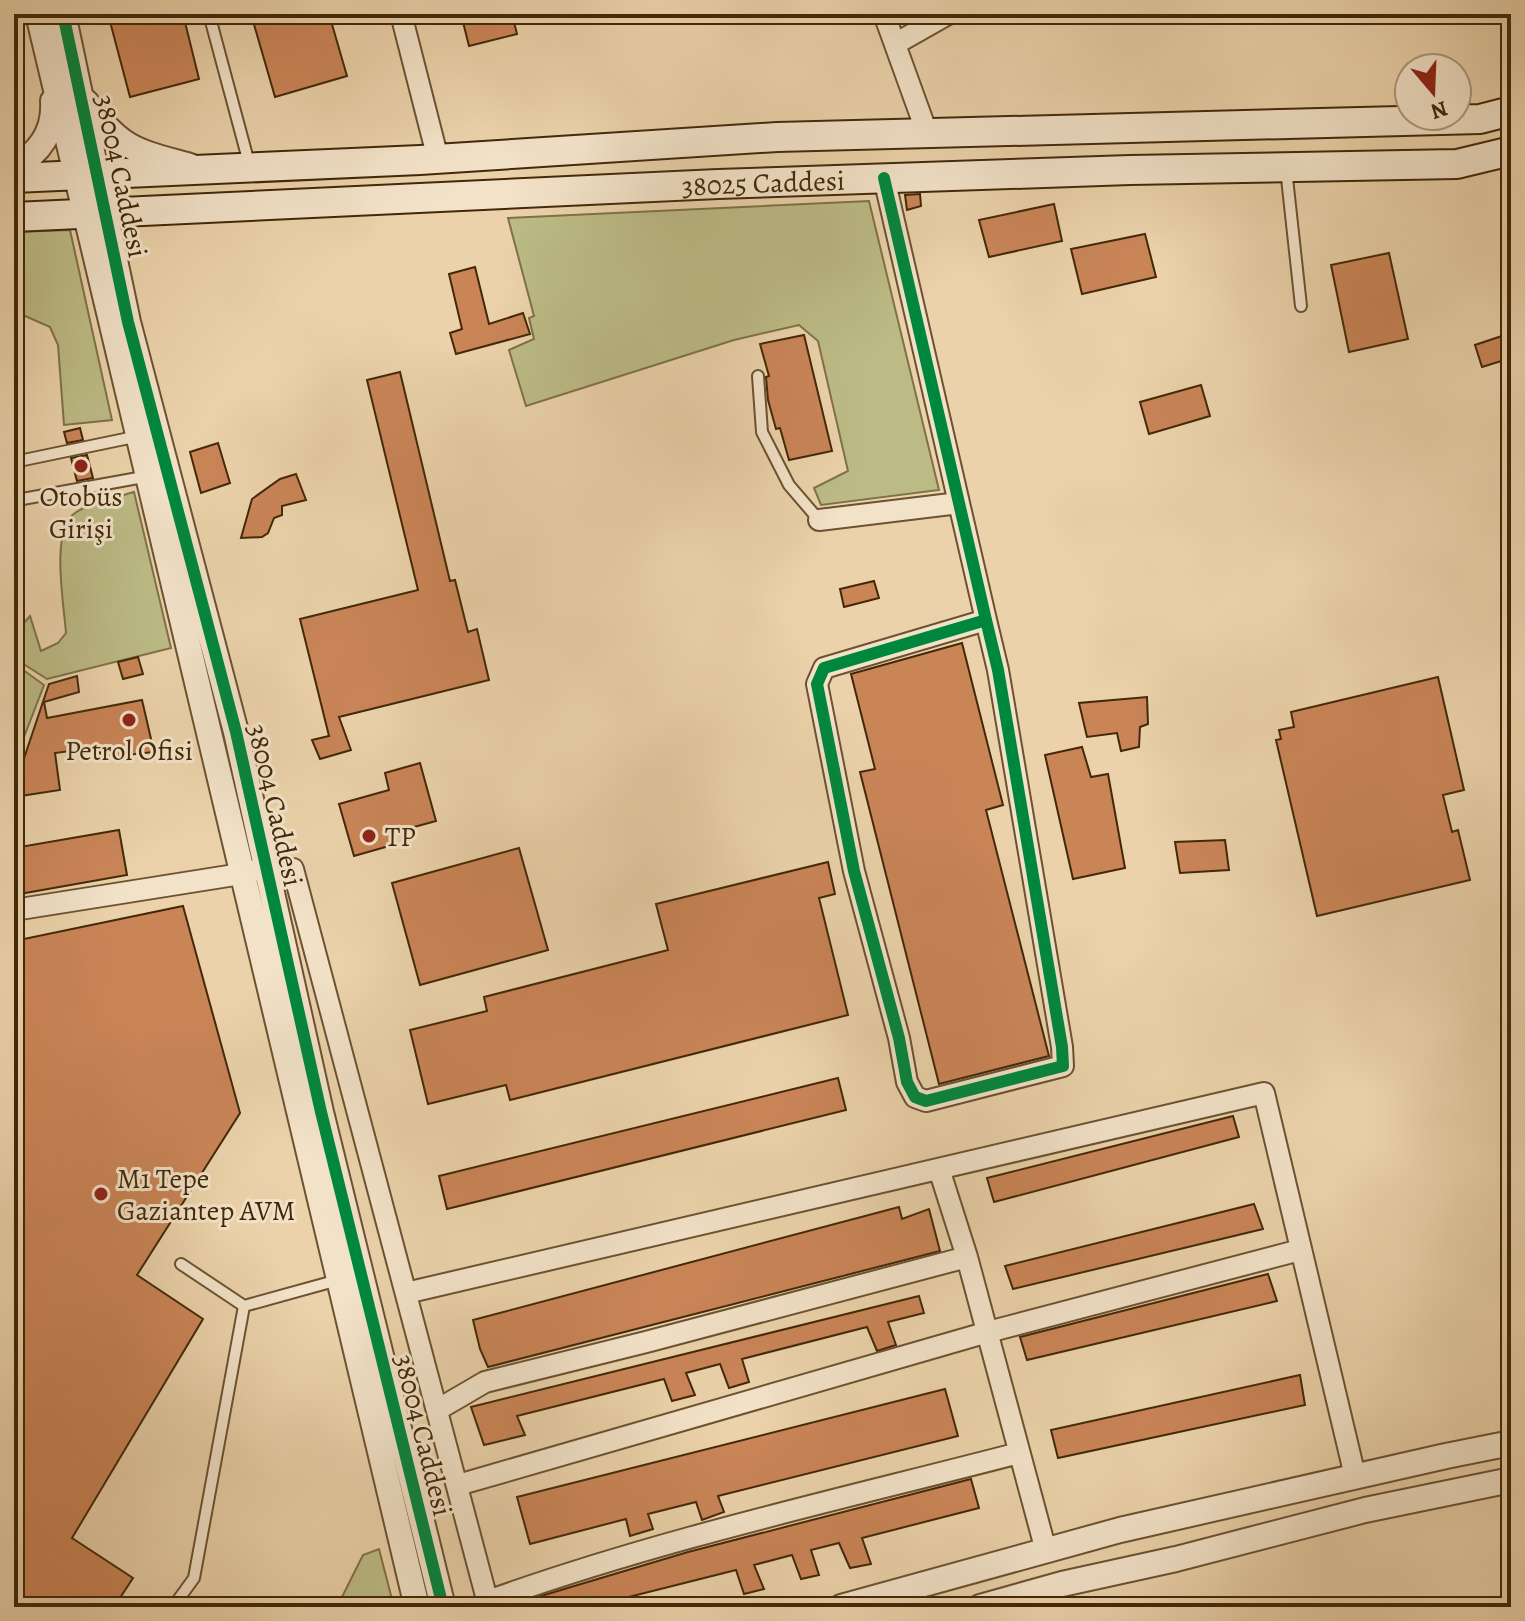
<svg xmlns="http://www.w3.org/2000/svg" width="1525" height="1621" font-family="Alegreya,serif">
	<rect width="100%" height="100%" fill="#ebd2aa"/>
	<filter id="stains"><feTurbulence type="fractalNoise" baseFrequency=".0025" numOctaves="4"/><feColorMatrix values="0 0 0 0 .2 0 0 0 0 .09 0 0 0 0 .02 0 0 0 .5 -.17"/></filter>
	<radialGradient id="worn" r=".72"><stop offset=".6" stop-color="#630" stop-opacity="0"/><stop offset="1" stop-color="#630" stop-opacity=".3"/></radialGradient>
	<path fill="#bcbb86" stroke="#7f7248" stroke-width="2" d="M869,201L939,490L821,505L814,488L848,471L818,341L799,325L734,340L526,406L509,350L534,339L529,318L534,316L508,218Z
		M70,230L112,420L64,425L58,345L50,327L14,311V232Z
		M134,492L171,648L47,679L14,658V634L30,616L41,651L58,643L66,633C64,605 50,529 75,513C89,503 117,497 134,492Z
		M19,667L44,685L14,763V668Z
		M379,1549L394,1607H337L363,1555Z"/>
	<path fill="#ca8557" stroke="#422809" stroke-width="2" d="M108,14H183L199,79L130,97Z
		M251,14H329L347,76L275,97Z
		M461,14H512L517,34L469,46Z
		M920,194L921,206L907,210L905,195Z
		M1054,204L1062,241L989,257L979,220Z
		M1145,234L1156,277L1082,294L1071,249Z
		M1389,253L1408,339L1349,352L1331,265Z
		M475,267L489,324L523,313L530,334L456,354L450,333L462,329L449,274Z
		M1511,333V358L1482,367L1475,345Z
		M804,335L832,451L789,460L780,428L776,429L768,400L766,377L769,376L760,344Z
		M400,372L450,581L455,580L468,632L477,629L489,680L339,717L351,750L320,759L312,740L329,736L300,619L418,590L367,380Z
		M1201,385L1210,416L1149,434L1140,402Z
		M80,428L83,440L67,443L64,432Z
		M218,443L230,483L201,493L190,452Z
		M87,455L93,478L77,481L71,458Z
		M296,474L306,500L282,506V515L274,518L268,533L262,537L241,538L252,499L280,479Z
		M874,581L879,598L844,607L840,589Z
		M962,643L1003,805L986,810L1049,1056L939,1084L860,772L875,769L851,674Z
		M138,657L143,674L123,679L118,662Z
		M77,676L79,692L44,702L47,718L142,700L154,752L101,758L99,747L55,753L60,790L14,797V788L49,684Z
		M1438,677L1464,790L1443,795L1452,832L1458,830L1470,880L1317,916L1276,740L1281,739L1279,730L1294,727L1291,712Z
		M1147,697L1148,724L1140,727L1139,747L1121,751L1117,733L1087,737L1079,703Z
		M1082,747L1091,777L1108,774L1125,868L1073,879L1045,755Z
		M420,763L436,821L392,833L396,844L354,856L339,804L389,790L385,773Z
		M119,830L127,875L14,895V848Z
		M1225,840L1229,870L1180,873L1175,842Z
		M519,848L548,950L420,985L392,883Z
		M828,862L835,894L819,898L848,1015L510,1100L506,1085L428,1104L410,1030L487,1011L484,997L668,950L656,904Z
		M183,906L240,1113L137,1275L203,1319L72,1538L133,1578L114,1607H14V941Z
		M838,1078L846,1110L447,1209L439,1176Z
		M1233,1116L1239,1137L994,1202L987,1178Z
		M1254,1204L1263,1229L1013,1289L1005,1266Z
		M899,1207L902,1219L929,1209L940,1251L488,1367L480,1349L473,1320Z
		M1268,1274L1277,1301L1027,1360L1020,1337Z
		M919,1296L924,1313L888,1322L896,1345L877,1351L867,1327L742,1359L749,1382L729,1388L720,1364L686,1373L695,1395L672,1401L664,1379L517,1416L525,1435L484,1445L471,1407Z
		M1300,1375L1305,1405L1058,1458L1051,1430Z
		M945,1389L958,1436L718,1496L724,1512L702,1520L696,1502L648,1514L653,1529L630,1536L626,1519L530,1544L517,1497Z
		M971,1479L979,1508L862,1538L871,1564L850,1568L839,1543L811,1550L819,1575L801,1579L792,1555L754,1565L764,1589L744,1594L736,1570L589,1607H546L541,1596L688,1552Z"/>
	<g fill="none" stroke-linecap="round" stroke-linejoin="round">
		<defs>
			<path id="service" d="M209,14L250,167
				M1286,169L1301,306
				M758,376L762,432L789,485L819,520
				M14,462L139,436
				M14,470L18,585L14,593
				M17,500L149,476
				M181,1264L244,1306L338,1280
				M173,1607L194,1578L244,1306"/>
			<path id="minor" d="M401,14L438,159
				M884,14L927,133
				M895,44L948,14
				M884,178L986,620L998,670L1062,1047L1063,1066L926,1101L915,1097L907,1082L899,1038L854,871L817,684L824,668L986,620
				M819,520L959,503
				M14,910L241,874L266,868L293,869L489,1607
				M939,1169L967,1257L1046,1551
				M406,1293L1264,1093L1355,1476
				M437,1410L485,1382L646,1342L967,1257
				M458,1485L988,1332L1300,1250
				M488,1601C660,1539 842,1499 1019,1453"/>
			<path id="tertiary" d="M38,14L417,1607
				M60,14L65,23L128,322L236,732L321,1112L443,1607
				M86,102C121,150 136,151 190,166
				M14,167C40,153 55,131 53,101
				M841,1607L1120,1530L1446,1456L1511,1443
				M980,1607L1062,1584L1176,1559L1365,1510L1511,1480"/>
			<g id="secondary">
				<path d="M14,178L420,160L777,137L1480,119L1511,111"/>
				<path id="s1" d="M14,217L718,184L1130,170L1457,164L1511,151"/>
			</g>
		</defs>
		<use href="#service" stroke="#6c5231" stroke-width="14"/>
		<use href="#minor" stroke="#6c5231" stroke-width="24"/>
		<use href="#tertiary" stroke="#6c5231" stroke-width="28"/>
		<use href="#secondary" stroke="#422809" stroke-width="32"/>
		<use href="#service" stroke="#f2e2c8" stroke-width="10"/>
		<use href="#minor" stroke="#f2e2c8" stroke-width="20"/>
		<use href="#tertiary" stroke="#f2e2c8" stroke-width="24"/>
		<use href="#secondary" stroke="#f2e2c8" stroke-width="28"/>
		<defs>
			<path id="cycleway" d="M60,14L65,23L128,322L236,732L321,1112L443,1607
				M884,178L986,620L998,670L1062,1047L1063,1066L926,1101L915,1097L907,1082L899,1038L854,871L817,684L824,668L986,620"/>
		</defs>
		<use href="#cycleway" stroke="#f2e2c8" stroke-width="17"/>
		<use href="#cycleway" stroke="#00873e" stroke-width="12"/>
	</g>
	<g fill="#8f2418" stroke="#f2e2c8" stroke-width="3">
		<circle cx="81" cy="466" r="8"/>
		<circle cx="129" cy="720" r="8"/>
		<circle cx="369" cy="836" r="8"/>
		<circle cx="101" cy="1194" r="8"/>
	</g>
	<g text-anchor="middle" stroke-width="6" stroke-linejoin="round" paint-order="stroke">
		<g font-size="28" fill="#422809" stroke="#f2e2c8">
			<text transform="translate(122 176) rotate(78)" y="10">38004 Caddesi</text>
			<text dy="10" stroke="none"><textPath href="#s1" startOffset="750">38025 Caddesi</textPath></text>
			<text transform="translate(276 805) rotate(77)" y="10">38004 Caddesi</text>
			<text transform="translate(424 1435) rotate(76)" y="10">38004 Caddesi</text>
		</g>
		<g font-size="28" fill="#422809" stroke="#f2e2c8">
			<text x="81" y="506">Otobüs<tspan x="81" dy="32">Girişi</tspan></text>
			<text x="129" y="760">Petrol Ofisi</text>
			<text x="385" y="846" text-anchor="start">TP</text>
			<text x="117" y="1188" text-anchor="start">M1 Tepe<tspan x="117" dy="32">Gaziantep AVM</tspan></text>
		</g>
	</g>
	<rect width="1525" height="1621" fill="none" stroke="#ebd2aa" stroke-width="48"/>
	<rect x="16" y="16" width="1493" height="1589" fill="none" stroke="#422809" stroke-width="4"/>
	<rect x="24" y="24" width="1477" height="1573" fill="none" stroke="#422809" stroke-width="2"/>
	<g transform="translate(1433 92) rotate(161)"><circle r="38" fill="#f2e2c8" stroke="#ac987c" stroke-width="2"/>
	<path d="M0-6L14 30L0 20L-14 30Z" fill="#8f2418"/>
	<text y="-12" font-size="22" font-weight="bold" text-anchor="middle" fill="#422809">N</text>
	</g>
	<rect width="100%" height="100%" filter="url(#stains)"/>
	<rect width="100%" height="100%" fill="url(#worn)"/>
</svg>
